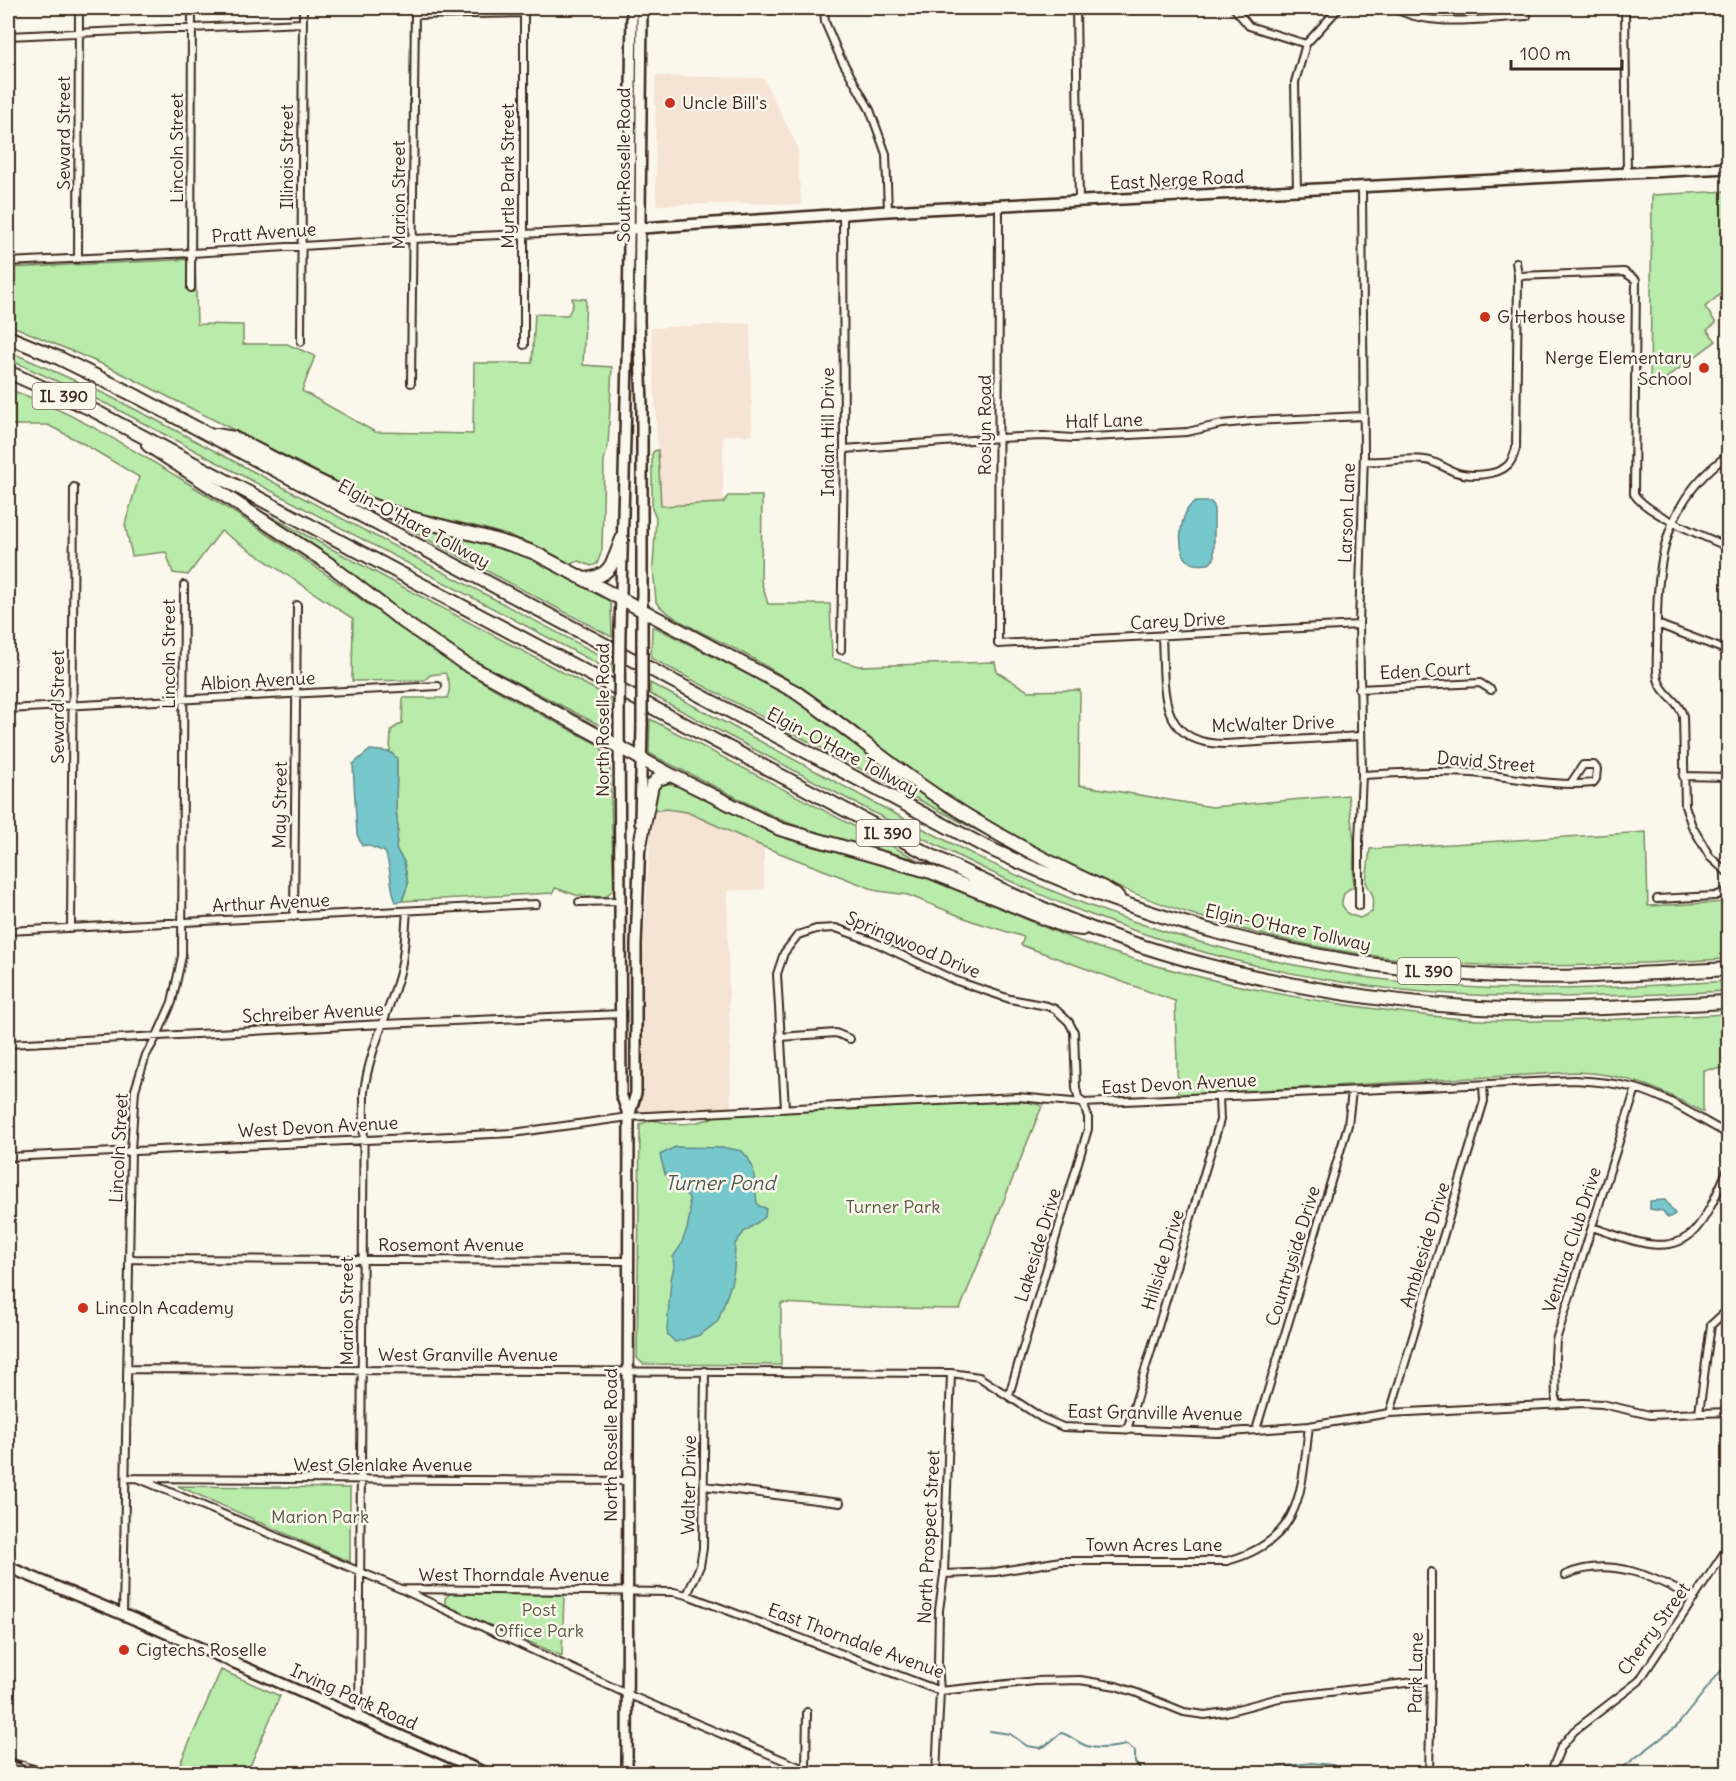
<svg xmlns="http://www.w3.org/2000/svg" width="1736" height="1781" font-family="Delius,sans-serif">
	<rect width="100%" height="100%" fill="#fbf7ec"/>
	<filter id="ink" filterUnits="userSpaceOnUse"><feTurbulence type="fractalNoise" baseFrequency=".0167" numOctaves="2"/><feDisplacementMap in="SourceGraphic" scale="12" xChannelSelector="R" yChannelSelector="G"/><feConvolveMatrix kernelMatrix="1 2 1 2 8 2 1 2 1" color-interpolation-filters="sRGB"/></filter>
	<g filter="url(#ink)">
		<path fill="#f5e3d3" d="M655,76L763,78L797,146L801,205L746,203L656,205Z
			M750,323L752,435H723V503L661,507L651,328Z
			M666,809L687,812L764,847V889L727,891L731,1110L633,1113L652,811Z"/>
		<path fill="#b9ebab" stroke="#7a8a64" stroke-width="1.5" d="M1728,191V288L1705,307L1716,323L1707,330L1716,341L1650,390L1652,195Z
			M195,259L197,324L243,325V344H287L315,356L302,391L375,432L473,434L474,363H532L535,314L568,315L573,305L572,298L586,299L583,365L612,367L608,446L604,460L602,550L597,564L591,566L579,561L570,564L543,549L516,538L483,528L418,513L382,502L353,490L111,368L8,324V268Z
			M8,351L103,393L156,420L611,661V671L111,406L8,359Z
			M8,389C69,410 123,444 178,477C244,518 309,560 371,607L374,605C394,619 412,635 432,650C484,686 542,715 599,745L607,758L610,770L614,889L605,897L576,895L555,888L553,893L402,901L408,884L404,862L396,849L398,828L396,809L397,758L390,752L391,730L402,723L403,698H447C451,688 450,682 445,673L430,675L425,680L352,681L353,619L221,531L188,575L173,573L166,552L132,556L125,524L139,477L84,444L48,425H8Z
			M658,450L661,506L723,503L728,496H762L761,581L768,604H830L832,658L858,666L995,662L997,672L1028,691L1080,690L1079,785L1212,807L1348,795L1354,842L1353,887C1344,891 1342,896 1342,905L1348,914L1360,918L1372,912L1373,896L1366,882L1370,849L1646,832L1648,906L1728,902V959C1639,963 1549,969 1459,964C1278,954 1104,898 952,800C907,771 869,735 826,705C799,685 770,668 741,652C720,640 669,620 656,602L653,567L656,517L652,509V454L654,451Z
			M253,507L611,698L609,727H603L450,648L325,554Z
			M386,515L524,554L607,598L611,604L612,637L385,517Z
			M652,627L657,628L790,696L809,708L928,798L993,839L651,658Z
			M650,683C725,722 799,762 873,802C942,839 1011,876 1085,904C1222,956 1369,987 1516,989C1587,990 1658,985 1728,981V991C1606,997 1490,1002 1368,986C1271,973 1177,948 1086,913C1009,884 936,845 863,807C792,769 721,732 650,694Z
			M650,719L918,860L817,833L781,820L660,759L649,753Z
			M666,783C699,788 742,821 776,835C826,854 880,859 930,878C975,894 1018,917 1063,935C1154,970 1251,991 1347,1005C1391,1011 1435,1018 1479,1020C1563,1023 1645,1018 1728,1014V1068L1703,1070V1112C1657,1088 1629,1074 1576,1072L1178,1095L1175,1001L1021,945L1024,937L972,921L908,895L878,891L764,847L687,812L666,809L652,811L657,787Z
			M997,1102H1029L1042,1106L960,1309L883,1308L781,1303V1365L643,1364L637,1358L640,1125C655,1116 654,1122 668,1123C682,1125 703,1123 715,1116Z
			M178,1486L350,1488V1562L259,1522H253V1519Z
			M451,1593L564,1595L562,1656L450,1608L445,1603V1598Z
			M221,1670L280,1696L247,1773H176Z"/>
		<path fill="#77c8cd" stroke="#5f8987" stroke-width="1.5" d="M1196,502H1211L1214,506V559L1209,564C1205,564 1199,565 1194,564C1173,560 1179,507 1196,502Z
			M370,750L390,752L397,758L396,809L398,828L396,849L404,862L408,884L402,901L396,902C389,886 392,868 385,852L367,845L362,846L357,834L353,764Z
			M675,1147L727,1148L742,1151L748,1158L753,1168L757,1203L759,1206L766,1208L765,1217L744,1232L735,1244L734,1270L731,1284L718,1321L700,1335L675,1342L668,1335L667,1330L671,1279L674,1267L673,1257L680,1247L687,1229L690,1214L689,1198L682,1189L670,1181L665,1174L660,1155Z
			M1665,1200L1675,1214L1668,1218L1663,1211L1650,1209V1201Z"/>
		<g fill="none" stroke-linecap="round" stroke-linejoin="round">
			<path stroke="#5f8987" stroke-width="2" d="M990,1731L1010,1734L1027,1746L1040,1748L1045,1746L1061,1733C1071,1735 1077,1743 1087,1746C1099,1750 1115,1747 1127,1745L1135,1751V1763L1146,1774
				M1225,1774L1311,1763L1333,1765L1342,1774
				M1614,1774L1676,1727L1728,1662"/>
			<defs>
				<path id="minor" d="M524,8V345
					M824,8L825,22L840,57L870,110L886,154L888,211
					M1076,8L1079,202
					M1234,8L1249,26L1306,44
					M1394,8C1431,29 1486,18 1527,16
					M1625,8L1627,174
					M415,15L524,13
					M8,36L303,23
					M1297,191L1295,82L1306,44L1339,8
					M999,206L998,644L1359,625
					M78,259L79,8
					M8,262L192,253L413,239L628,229
					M1516,262L1518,276
					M191,288L192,8
					M301,342L303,8
					M411,383L415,8
					M844,449L1000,438L1043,436L1073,438L1187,432L1222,424L1252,421L1364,416
					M1728,455C1665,500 1656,561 1657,633C1658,648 1655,665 1658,679C1662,695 1679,700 1683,716L1685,806L1692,826L1710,857L1728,873
					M1364,461C1384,463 1405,457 1425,460C1436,461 1444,468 1455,472C1469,477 1497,476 1508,465C1513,460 1514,454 1516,448L1518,276L1624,272L1636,280L1634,494C1648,515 1704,536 1728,547
					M1657,624L1728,651
					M1162,637C1165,688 1156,744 1225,744L1360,736
					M841,650L844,449L843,215
					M1359,689L1480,683L1491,690
					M8,709L438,686
					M1362,775C1402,773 1442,770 1482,774C1519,778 1555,787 1593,783L1596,779L1597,769L1594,765H1583L1571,783
					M1683,776L1728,777
					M1657,899L1715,896L1728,891
					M579,902L621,901
					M1359,906V840L1362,775L1359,625L1364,453L1362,187
					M294,917L297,605
					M71,928L74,487
					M8,931L536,904
					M780,1037L836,1033L850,1039
					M8,1044L383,1024L621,1014
					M785,1108L777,974L784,953L798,935L816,929L836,928L872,941L954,980L1010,999L1047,1006L1055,1009L1069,1022L1074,1032L1076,1088L1078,1097L1083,1103L1088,1117V1129L1009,1395
					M1721,1130L1728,1123
					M8,1157L513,1133L629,1117L797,1108L1018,1097L1083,1103L1574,1080C1594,1081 1615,1083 1635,1088C1668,1097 1699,1119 1728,1134
					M1592,1227C1623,1237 1668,1260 1695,1230C1710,1213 1719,1188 1728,1169
					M130,1259L629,1261
					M128,1369L951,1373L979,1377L1042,1418L1063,1427L1218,1433L1309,1426L1390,1413L1583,1403L1602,1404L1650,1415L1728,1412
					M1556,1404L1555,1358L1556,1340L1636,1088
					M1390,1413L1484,1101L1483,1085
					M1699,1413L1711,1325L1722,1315
					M1127,1430L1216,1134L1220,1120L1219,1097
					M1256,1430L1348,1125L1352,1091
					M126,1478L628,1481
					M137,1478L401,1589L627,1694L816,1774
					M704,1486L840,1503
					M944,1574L995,1572L1061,1561H1227C1303,1540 1301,1492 1309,1426
					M1565,1575C1610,1555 1655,1577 1694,1599
					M401,1589L674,1592L687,1595L940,1691L1036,1681L1080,1680L1116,1686L1137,1693L1184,1712L1205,1715L1226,1712L1279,1698L1431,1680
					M687,1595L700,1566L703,1548L705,1371
					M123,1615L131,1150L135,1090L146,1055L157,1036L172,1002L182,956L184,585
					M359,1717L364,1092C369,1051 388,1015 399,976C405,956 405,932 407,911
					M804,1774L806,1769L807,1712
					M936,1774L940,1691L938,1663L939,1610L944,1574L951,1373
					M1429,1774L1431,1680V1572
					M1550,1774L1561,1747L1574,1731L1639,1681L1728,1547
					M1722,1774L1728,1767"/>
				<path id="secondary" d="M642,8L639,322L642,405V643
					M628,229L888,211L1728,168
					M620,631L628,322L632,8
					M619,712L621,1094L629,1117
					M640,823L642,724
					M8,1567L141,1622L488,1774
					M627,1774L629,1117L636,1093V945L640,840"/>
				<path id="motorway" d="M8,337L59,358L138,397L984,846C1148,923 1316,968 1498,976C1575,979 1652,973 1728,969
					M8,372L91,409L934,857C987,883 1040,909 1095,930C1218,975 1349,1000 1480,1008C1563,1012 1646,1006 1728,1002
					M216,435L234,438C279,461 324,486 371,505C424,526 482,532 535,553L794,691C837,720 876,754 919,784C978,826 1041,859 1106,889L1118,897
					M148,445L329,564L401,620L462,662L671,775L780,829L931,872L1066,927L1082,929
					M585,579C612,577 613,561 622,539
					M640,845L652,785L658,779L671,775"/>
			</defs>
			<use href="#minor" stroke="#3b2a1e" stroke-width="10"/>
			<use href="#secondary" stroke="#3b2a1e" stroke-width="14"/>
			<use href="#motorway" stroke="#3b2a1e" stroke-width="16"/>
			<use href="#minor" stroke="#fbf7ec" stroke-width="6"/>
			<use href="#secondary" stroke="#fbf7ec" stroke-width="9"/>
			<use href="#motorway" stroke="#fbf7ec" stroke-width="12"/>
			<defs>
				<path id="rail" d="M8,1759L61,1774"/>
			</defs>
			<use href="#rail" stroke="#3b2a1e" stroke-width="4.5"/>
			<use href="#rail" stroke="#fbf7ec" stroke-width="2" stroke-dasharray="7" stroke-linecap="butt"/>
			<defs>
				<path id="secondary-bridge" d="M619,712L620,631
					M642,724V643"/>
			</defs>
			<use href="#secondary-bridge" stroke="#3b2a1e" stroke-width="14" stroke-linecap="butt"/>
			<use href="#secondary-bridge" stroke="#fbf7ec" stroke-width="9"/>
		</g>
	</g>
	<g fill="#c8321e" stroke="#fbf7ec" stroke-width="2">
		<circle cx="670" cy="103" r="6"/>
		<circle cx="1485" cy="317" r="6"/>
		<circle cx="1704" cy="368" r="6"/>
		<circle cx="83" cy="1308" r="6"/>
		<circle cx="124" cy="1650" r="6"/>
	</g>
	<g text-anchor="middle" stroke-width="5" stroke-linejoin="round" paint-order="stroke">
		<g fill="#fbf7ec" stroke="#75685c" stroke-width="1.5">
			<rect x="32.5" y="383" width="63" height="26" rx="4.5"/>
			<rect x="856.5" y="820" width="63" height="26" rx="4.5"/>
			<rect x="1397.5" y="958" width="63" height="26" rx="4.5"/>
		</g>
		<g font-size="16" font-weight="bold" fill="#3b2a1e">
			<text x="64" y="402">IL 390</text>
			<text x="888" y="839">IL 390</text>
			<text x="1429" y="977">IL 390</text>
		</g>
		<g font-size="18" fill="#3b2a1e" stroke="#fbf7ec" text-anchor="start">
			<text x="682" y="109">Uncle Bill's</text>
			<text x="1497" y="323">G Herbos house</text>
			<text x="1692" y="364" text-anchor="end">Nerge Elementary<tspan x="1692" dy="21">School</tspan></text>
			<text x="95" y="1314">Lincoln Academy</text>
			<text x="136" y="1656">Cigtechs Roselle</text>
		</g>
		<g font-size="18" fill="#3b2a1e" stroke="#fbf7ec">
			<text transform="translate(64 133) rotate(-90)" y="6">Seward Street</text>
			<text transform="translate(177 148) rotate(-90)" y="6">Lincoln Street</text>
			<text transform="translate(287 157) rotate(-90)" y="6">Illinois Street</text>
			<text transform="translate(624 165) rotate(-90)" y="6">South Roselle Road</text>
			<text transform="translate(508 176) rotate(-90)" y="6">Myrtle Park Street</text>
			<text transform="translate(1177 180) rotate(-3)" y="6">East Nerge Road</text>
			<text transform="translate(399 195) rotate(-90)" y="6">Marion Street</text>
			<text transform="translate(264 233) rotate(-4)" y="6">Pratt Avenue</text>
			<text transform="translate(1104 421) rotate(-2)" y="6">Half Lane</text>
			<text transform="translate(985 425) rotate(-90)" y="6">Roslyn Road</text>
			<text transform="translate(828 432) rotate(-90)" y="6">Indian Hill Drive</text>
			<text transform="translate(1347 513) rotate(-88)" y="6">Larson Lane</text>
			<text transform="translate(414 524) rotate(28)" y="6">Elgin-O'Hare Tollway</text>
			<text transform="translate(1178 621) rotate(-3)" y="6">Carey Drive</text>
			<text transform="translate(169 654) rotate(-90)" y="6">Lincoln Street</text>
			<text transform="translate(1425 671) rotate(-3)" y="6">Eden Court</text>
			<text transform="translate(258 681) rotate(-3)" y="6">Albion Avenue</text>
			<text transform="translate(58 707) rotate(-90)" y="6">Seward Street</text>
			<text transform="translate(603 720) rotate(-90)" y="6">North Roselle Road</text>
			<text transform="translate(1273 724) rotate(-2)" y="6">McWalter Drive</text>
			<text transform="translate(843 752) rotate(28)" y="6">Elgin-O'Hare Tollway</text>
			<text transform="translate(1486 762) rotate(5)" y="6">David Street</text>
			<text transform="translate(280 805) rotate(-89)" y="6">May Street</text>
			<text transform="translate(271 903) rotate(-3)" y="6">Arthur Avenue</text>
			<text transform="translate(1288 928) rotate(12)" y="6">Elgin-O'Hare Tollway</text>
			<text transform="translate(913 945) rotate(23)" y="6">Springwood Drive</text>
			<text transform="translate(313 1013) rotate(-3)" y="6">Schreiber Avenue</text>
			<text transform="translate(1179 1084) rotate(-3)" y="6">East Devon Avenue</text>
			<text transform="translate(318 1127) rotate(-3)" y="6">West Devon Avenue</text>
			<text transform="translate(119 1148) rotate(-87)" y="6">Lincoln Street</text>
			<text transform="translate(1572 1240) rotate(-72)" y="6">Ventura Club Drive</text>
			<text x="451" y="1251">Rosemont Avenue</text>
			<text transform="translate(1038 1245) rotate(-73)" y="6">Lakeside Drive</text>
			<text transform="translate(1425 1245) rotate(-73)" y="6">Ambleside Drive</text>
			<text transform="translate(1293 1256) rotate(-73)" y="6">Countryside Drive</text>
			<text transform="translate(1163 1260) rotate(-73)" y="6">Hillside Drive</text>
			<text transform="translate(347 1311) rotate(-90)" y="6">Marion Street</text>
			<text x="468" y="1361">West Granville Avenue</text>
			<text transform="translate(1155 1413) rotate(1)" y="6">East Granville Avenue</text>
			<text transform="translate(611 1445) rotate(-90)" y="6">North Roselle Road</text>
			<text x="383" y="1471">West Glenlake Avenue</text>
			<text transform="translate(689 1485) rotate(-89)" y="6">Walter Drive</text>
			<text transform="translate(929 1537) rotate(-87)" y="6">North Prospect Street</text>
			<text x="1154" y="1551">Town Acres Lane</text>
			<text x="514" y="1581">West Thorndale Avenue</text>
			<text transform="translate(1654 1629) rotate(-54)" y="6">Cherry Street</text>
			<text transform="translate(856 1641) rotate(20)" y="6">East Thorndale Avenue</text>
			<text transform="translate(1416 1673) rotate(-89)" y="6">Park Lane</text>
			<text transform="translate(354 1697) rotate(24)" y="6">Irving Park Road</text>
		</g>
		<g font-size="18" fill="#5a5a41" stroke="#fbf7ec">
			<text x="893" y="1213">Turner Park</text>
			<text x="320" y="1523">Marion Park</text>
			<text x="539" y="1616">Post<tspan x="539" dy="21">Office Park</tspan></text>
		</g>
		<g font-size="20" font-style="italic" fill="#4d5953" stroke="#fbf7ec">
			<text x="720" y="1190">Turner Pond</text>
		</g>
	</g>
	<rect width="1736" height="1781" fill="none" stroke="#fbf7ec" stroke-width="30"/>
	<rect x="15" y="15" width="1706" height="1751" fill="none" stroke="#3b2a1e" stroke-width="2" filter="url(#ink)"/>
	<path d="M1511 60v9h111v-9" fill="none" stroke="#3b2a1e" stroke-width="3"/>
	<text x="1520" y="60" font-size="18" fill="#3b2a1e" stroke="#fbf7ec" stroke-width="4.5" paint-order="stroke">100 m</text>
</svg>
